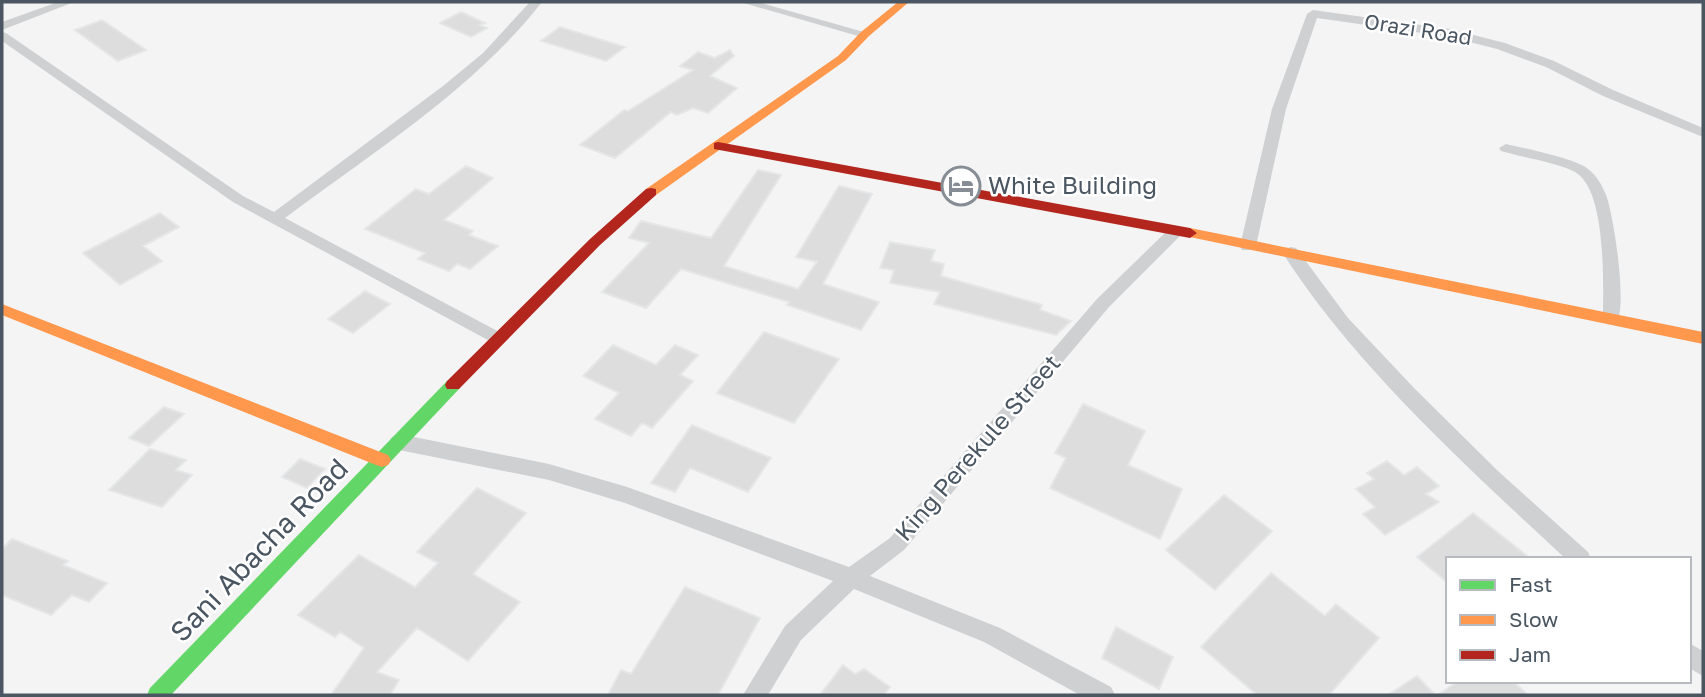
<svg xmlns="http://www.w3.org/2000/svg" width="1705" height="697" font-family="'Golos Text',sans-serif">
	<rect width="100%" height="100%" fill="#f4f4f4"/>
	<path fill="#ddddde" stroke="#e5e6e7" stroke-width="2" d="M461,12L485,23L480,25L487,28L471,37L440,23Z
		M102,20L146,50L118,61L75,30Z
		M560,27L625,47L606,61L541,41Z
		M730,50L734,56L710,76L737,88L708,113L693,108L677,115L671,112L615,158L580,145L624,110L628,111L693,70L680,66L698,52L715,58Z
		M466,166L493,178L444,220L473,231L469,235L498,246L470,269L457,264L449,271L418,259L425,253L365,229L416,189L429,194Z
		M758,170L781,175L724,266L798,289L817,262L796,257L839,186L872,194L823,284L879,302L861,330L787,305L789,302L681,269L646,308L602,292L649,243L629,238L641,221L711,238Z
		M160,213L179,227L143,246L162,261L120,285L83,253Z
		M890,242L935,250L931,261L944,264L941,276L1042,305L1040,310L1071,321L1056,335L934,304L940,292L890,283L894,270L880,268Z
		M365,291L390,304L353,333L328,319Z
		M764,332L839,359L794,423L717,393Z
		M613,345L656,365L675,345L698,355L680,375L693,381L652,428L642,423L631,436L595,419L619,393L583,376Z
		M1083,404L1145,431L1128,465L1182,489L1160,539L1050,488L1066,458L1055,453Z
		M164,407L184,414L149,446L129,438Z
		M692,425L771,458L748,492L690,468L675,492L651,483Z
		M150,449L186,460L176,470L192,475L162,507L109,490Z
		M300,459L325,469L307,488L282,477Z
		M1387,461L1404,475L1417,467L1439,486L1426,494L1439,502L1385,535L1363,514L1375,507L1356,489L1374,479L1367,473Z
		M477,488L526,513L473,574L520,602L468,661L417,628L377,672L399,680L390,695H331L364,648L340,632L335,637L298,615L359,555L415,587L438,563L417,552Z
		M1224,495L1272,531L1215,590L1166,550Z
		M1473,513L1531,559H1448V583L1417,557Z
		M12,539L68,561L63,565L107,583L89,602L72,595L51,615L2,595V549Z
		M1271,573L1325,616L1336,604L1379,638L1329,695H1257L1201,647Z
		M685,587L760,618L718,695H608L621,670L631,674Z
		M1116,627L1173,657L1159,689L1102,658Z
		M843,665L855,674L864,669L890,687L884,695H820Z
		M1417,676L1435,695H1388Z
		M1458,681H1513L1528,695H1438Z"/>
	<g fill="none" stroke-linecap="round" stroke-linejoin="round">
		<path fill="#ced0d2" fill-rule="evenodd" d="M58,2H74L2,30V22Z
			M530,2H542C474,89 373,152 285,218L503,334L506,339L503,344L497,345L233,202L2,41V32L6,33L243,196L274,212L443,86L483,53Z
			M740,2H758L871,34L865,38Z
			M1313,10L1450,29L1505,43L1554,61L1613,90L1703,128V137L1603,96L1546,67L1497,49L1450,37L1317,18L1286,109L1256,246L1254,250H1242L1240,246L1272,109L1307,14Z
			M1506,144C1523,148 1577,159 1588,169C1597,176 1602,185 1606,195C1614,216 1627,304 1617,322L1611,324L1603,318C1603,285 1607,190 1575,172C1558,163 1521,157 1501,151L1499,148Z
			M1175,227L1183,232L1180,236L1109,307L904,550L870,576L1000,628L1111,687L1115,695H1080L984,642L854,589L801,640L768,695H743L785,626L833,581L625,503L549,480L399,450L392,447L389,442L392,437L399,434L549,464L627,487L849,567L890,538L1097,299L1170,228Z
			M1290,247L1296,248L1348,318L1415,389L1499,472L1588,552L1591,559H1566C1469,469 1353,364 1282,252Z
			M1689,643L1703,651V676L1689,668Z"/>
		<path fill="#63d668" fill-rule="evenodd" d="M453,379L459,381L461,385L459,389L171,695H147L150,688L447,381Z"/>
		<path fill="#ff974d" fill-rule="evenodd" d="M898,2H909L869,36L846,60L656,195H646V189L838,56L861,32Z
			M1190,228L1703,332V344L1185,236L1183,233Z
			M2,304L388,455L391,460L388,465L382,467L376,465L2,315Z"/>
		<path fill="#b3261e" fill-rule="evenodd" d="M718,142L1190,228L1197,233L1190,238L714,149V143Z
			M651,188L656,189V195L600,245L459,389H447L445,385L447,381L590,239L646,189Z"/>
	</g>
	<defs>
		<symbol id="hotel-ring" viewBox="-11 -11 22 22"><circle r="9.5" fill="#fff" stroke="#868d94" stroke-width="1.5"/><path d="M-6-4.5h1.5V1H6V5H4.5V3h-9V5H-6ZM-4 0a1.8 1.8 0 1 1 3.6 0ZM.5 0V-2.5h3Q6-2.5 6 0Z" fill="#868d94"/></symbol>
	</defs>
	<g fill-rule="evenodd">
		<use href="#hotel-ring" x="939" y="164" width="44" height="44"/>
	</g>
	<g text-anchor="middle" stroke-width="5" stroke-linejoin="round" paint-order="stroke">
		<g font-size="21" fill="#4a5661" stroke="#fff">
			<text transform="translate(1418 30) rotate(9)" y="7">Orazi Road</text>
		</g>
		<g font-size="24" fill="#4a5661" stroke="#fff" text-anchor="start">
			<text x="988" y="194">White Building</text>
		</g>
		<g font-size="24" fill="#4a5661" stroke="#fff">
			<text transform="translate(978 448) rotate(-49)" y="8">King Perekule Street</text>
		</g>
		<g font-size="28" fill="#4a5661" stroke="#fff">
			<text transform="translate(259 550) rotate(-46)" y="10">Sani Abacha Road</text>
		</g>
	</g>
	<rect width="1705" height="697" fill="none" stroke="#4a5661" stroke-width="7"/>
	<rect x="1446" y="557" width="245" height="126" fill="#ffffff" stroke="#b7bbc0" stroke-width="2"/>
	<rect x="1460" y="580" width="35" height="10" fill="#63d668" stroke="#b7bbc0" stroke-width="2"/>
	<text x="1509" y="592" font-size="21" fill="#4a5661">Fast</text>
	<rect x="1460" y="615" width="35" height="10" fill="#ff974d" stroke="#b7bbc0" stroke-width="2"/>
	<text x="1509" y="627" font-size="21" fill="#4a5661">Slow</text>
	<rect x="1460" y="650" width="35" height="10" fill="#b3261e" stroke="#b7bbc0" stroke-width="2"/>
	<text x="1509" y="662" font-size="21" fill="#4a5661">Jam</text>
</svg>
